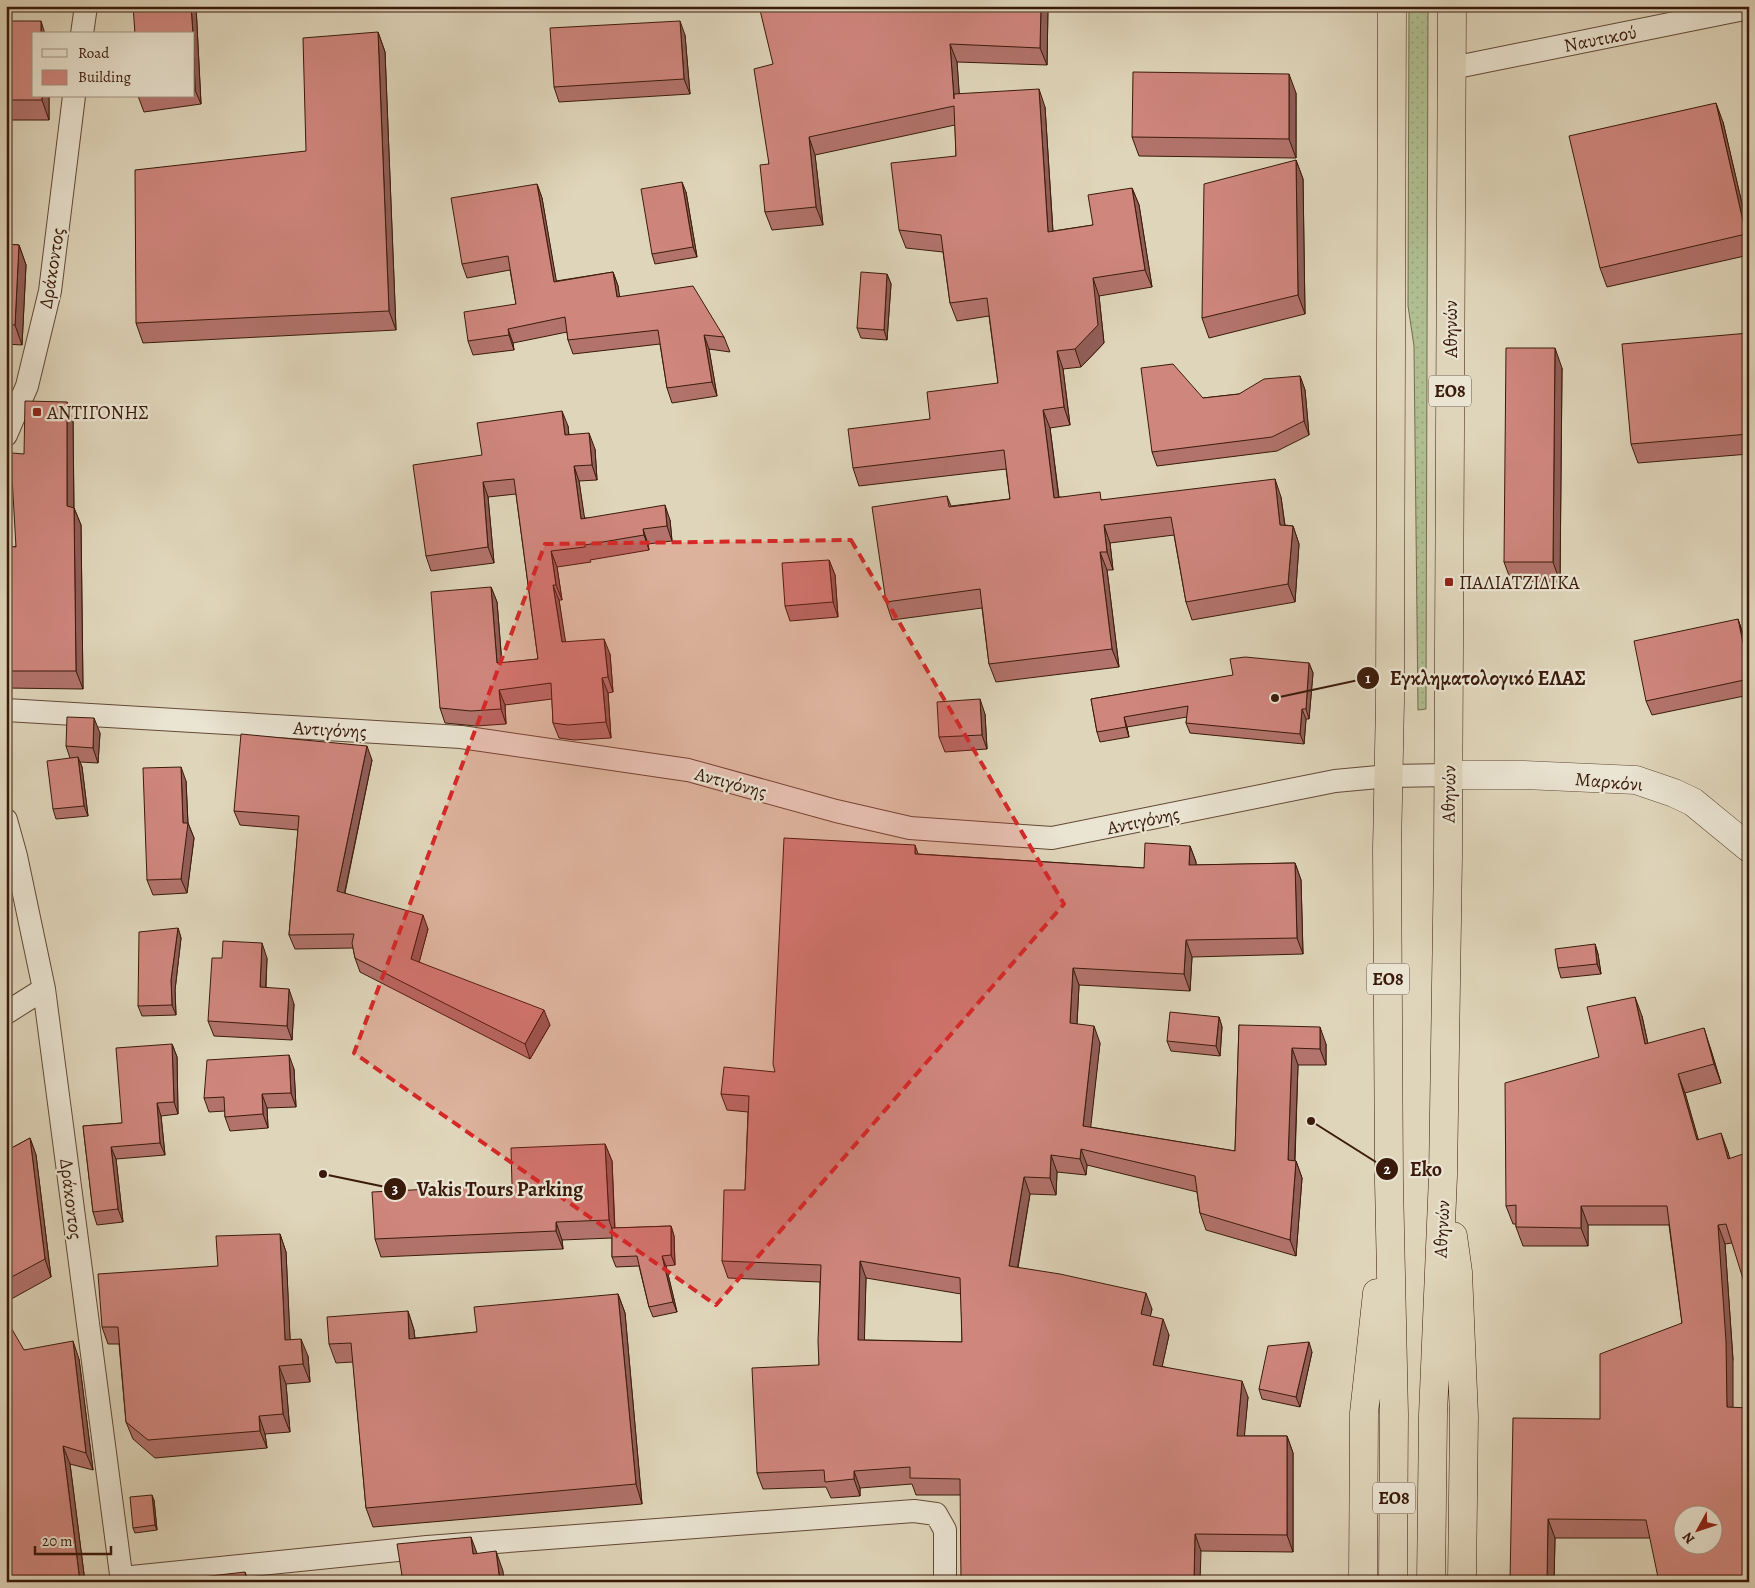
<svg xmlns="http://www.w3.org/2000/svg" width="1755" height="1588" font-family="Alegreya,serif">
	<defs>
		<pattern id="grass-dots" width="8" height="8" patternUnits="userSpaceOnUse" patternTransform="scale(1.25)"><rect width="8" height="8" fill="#b0be91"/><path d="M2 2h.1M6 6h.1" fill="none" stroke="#98a37c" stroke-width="1.8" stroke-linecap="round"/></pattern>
	</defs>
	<rect width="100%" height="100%" fill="#dfd5ba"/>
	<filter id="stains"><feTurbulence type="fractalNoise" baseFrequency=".004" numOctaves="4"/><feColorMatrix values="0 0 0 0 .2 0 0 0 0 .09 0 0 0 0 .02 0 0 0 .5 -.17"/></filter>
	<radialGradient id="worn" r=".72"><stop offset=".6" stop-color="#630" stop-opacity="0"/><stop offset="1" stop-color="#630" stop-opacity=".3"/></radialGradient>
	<path fill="url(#grass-dots)" stroke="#756c4e" d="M1409,6H1428L1426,698V709L1418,710L1414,346L1408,306Z"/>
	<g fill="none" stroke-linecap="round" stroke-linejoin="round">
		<defs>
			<path id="minor" d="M82,34L86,6
				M1452,68L1749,8
				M6,435L27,386L50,291L74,96
				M6,710L461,737L688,770L836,811L910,828L1052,838L1335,781L1389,776L1449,775
				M6,820L16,856L44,989L122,1582
				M6,1013L44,989
				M122,1578L427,1547L914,1511L936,1514L945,1530V1582"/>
			<path id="tertiary" d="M1449,775H1524L1636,780L1674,793L1693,802L1749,848"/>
			<path id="trunk" d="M1392,6L1390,701L1387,849L1389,1182L1394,1414L1393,1582
				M1453,1236L1458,1272L1464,1416L1462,1582
				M1363,1582L1364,1413L1377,1293
				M1431,1582L1433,1415L1443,1176L1448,857L1452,6"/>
		</defs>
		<use href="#minor" stroke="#634936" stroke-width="24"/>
		<use href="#tertiary" stroke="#634936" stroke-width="29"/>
		<use href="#trunk" stroke="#3a1a0a" stroke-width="29"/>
		<use href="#minor" stroke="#eae4d2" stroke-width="22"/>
		<use href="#tertiary" stroke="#eae4d2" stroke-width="28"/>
		<use href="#trunk" stroke="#dfd5ba" stroke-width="28"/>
	</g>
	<path fill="#b2736c" stroke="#3a1a0a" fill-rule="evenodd" d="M133,6H196L201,104L144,112L138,96H194V34Z
		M1048,6L1047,65L957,62L959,94L1045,107L1053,231L1093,225L1132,188L1139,205L1152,287L1099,296L1104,343L1081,367L1063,369L1070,425L1050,428L1059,497L1103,500L1281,497L1285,525L1293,526L1299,544L1295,602L1192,620L1186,602L1174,535L1110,543L1113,570H1107L1119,667L996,682L989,664L982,608L892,620L886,602L947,496L951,506L1010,499L1006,469L859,486L853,468L930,419L998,383L989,316L957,321L950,303L943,252L906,248L899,230L956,156L955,125L815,155L823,225L772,230L765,212L769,164L773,64Z
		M6,21L49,96V120H6Z
		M378,32L385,52L396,330L143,343L136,323L306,151Z
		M685,35L690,94L559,102L554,87Z
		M1296,93V158L1139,156L1132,137Z
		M1723,122L1749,234V255L1607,287L1600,268Z
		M1296,160L1303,179L1305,314L1209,338L1202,318Z
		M537,184L542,198L556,281L613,272L618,286L619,297L724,337L730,352L709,349L717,396L672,403L667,388L660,344L573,354L568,340L567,332L513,343L514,350L473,355L468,341L516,304L510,270L467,278L462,264Z
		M686,192L697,257L655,264L652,254Z
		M6,244L19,245L26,265L22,345L6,344Z
		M887,274L891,284L887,340L861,338L857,328Z
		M1749,333V454L1638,463L1631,444Z
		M1562,368L1560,582L1511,581L1504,562Z
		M1300,376L1305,390L1309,435L1277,451L1157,466L1152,452L1203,398L1239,394Z
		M73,420L74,508L81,525L83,689L6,688V546L16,547L24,454Z
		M568,426L569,435L595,449L597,480L579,481L584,518L670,520L672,541L648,544L649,550L590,560L591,562L557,567L562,600H559L565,642L610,654L613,692L608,693L611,738L574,740L559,738L553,723L552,699L505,705L506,724L476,726L445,723L440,708L491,587L497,602L502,663L538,659L516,494L488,497L494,563L431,571L426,556L482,455Z
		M829,560L835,575L838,617L790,621L785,606Z
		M1738,619L1743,634L1749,661V695L1652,715L1646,701Z
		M1309,663L1313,673L1309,719H1306L1304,744L1190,733L1186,723L1187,717L1127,727L1129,737L1100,742L1097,732L1091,699Z
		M985,714L987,749L945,752L939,737Z
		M100,733L98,763L80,762L82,767L88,816L56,819L53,809L70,758L66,746Z
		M372,760L345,893L428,929L419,962L550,1025L530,1059L360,972L355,958L353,948L295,949L289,935L298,830L240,825L234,811Z
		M186,781L188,823L194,838L187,893L153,895L147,880Z
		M1190,846L1196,862V865L1295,863L1301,880L1303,954L1192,957L1190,991L1079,985L1077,1024L1100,1043L1090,1127L1235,1151L1239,1025L1326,1044V1065H1298L1295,1161H1296L1302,1178L1296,1256L1206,1230L1200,1213L1197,1192L1087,1165L1086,1175L1057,1172L1056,1195L1030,1194L1018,1268L1152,1309L1150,1316L1169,1335L1162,1366L1248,1397L1244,1436H1287L1293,1453V1552L1201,1551L960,1495H916L912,1484L860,1488V1496L831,1498L826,1487L763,1489L757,1473L819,1365L820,1282L728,1278L722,1261L745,1190L748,1112L727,1110L721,1094L775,1072L918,854L1144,868ZM866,1278L961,1294L962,1342L864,1340Z
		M178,928L181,938L175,990L176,1015L142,1016L138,1006Z
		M1595,944L1598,954L1601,974L1561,978L1558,968Z
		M267,958L266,988L294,1004L292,1040L214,1036L208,1021Z
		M1642,1016L1648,1044L1710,1047L1721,1083L1685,1093L1698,1140L1728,1152L1729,1158L1732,1243L1725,1244L1733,1360L1650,1538H1555L1554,1582H1510L1600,1419L1682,1323L1669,1225H1588V1246H1523L1516,1227V1224H1513L1506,1206L1599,1057Z
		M1219,1017L1222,1027L1220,1056L1171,1051L1167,1041Z
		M172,1044L177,1057L178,1114L161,1116L165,1155L116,1159L123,1222L97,1225L93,1212L83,1126L122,1123Z
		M294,1069L296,1107L267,1108L268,1128L230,1131L225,1117V1111L209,1112L204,1098Z
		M30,1138L36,1155L51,1277L6,1302V1151Z
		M605,1144L612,1161L615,1228L671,1226L674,1236L675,1265L666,1266L677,1312L653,1317L649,1307L639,1266L616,1267L612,1257V1238L562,1240L563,1249L381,1257L375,1239L512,1185Z
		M280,1234L286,1252L290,1340L308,1356L310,1382L286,1384L290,1432L265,1434L267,1448L155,1458L133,1439L126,1422L119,1344H108L102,1327Z
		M618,1294L625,1313L642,1504L373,1527L366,1508L353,1362L336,1363L329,1344L408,1311L414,1330L415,1338L477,1332Z
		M24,1350L79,1359L93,1470L70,1464L85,1582H6Z
		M1312,1352L1300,1407L1262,1399L1259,1389Z
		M154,1500L157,1530L135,1533L133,1528Z"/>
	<path fill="#915e58" stroke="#3a1a0a" d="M191,6H196L201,104L195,90L194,57V34H193Z
		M1041,6H1048L1047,65L1040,48Z
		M41,21L45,34H41Z
		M680,21L685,35L690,94L684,79Z
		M378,32L385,52L396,330L389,311Z
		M950,44L957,62L961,117L954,99Z
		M1289,74L1296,93V158L1289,139Z
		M1039,89L1045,107L1054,250L1048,232Z
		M42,96H49V120L42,100Z
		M1716,103L1723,122L1749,234V241L1746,234Z
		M809,137L815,155L823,225L816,207Z
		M1296,160L1303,179L1305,314L1298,295Z
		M682,182L686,192L697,257L693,247Z
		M537,184L542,198L559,296L554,282Z
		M1132,188L1139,205L1152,287L1145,270Z
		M19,245L26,265L22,345L15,325Z
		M613,272L618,286L622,311L617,297Z
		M887,274L891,284L887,340L884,330Z
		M1093,278L1099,296L1104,343L1081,367L1075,349Z
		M508,329L513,343L514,350L509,335Z
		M704,335L709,349L717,396L712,382Z
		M1555,348L1562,368L1560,582L1553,562Z
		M1057,351L1063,369L1070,425L1064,407Z
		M1300,376L1305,390L1309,435L1304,421Z
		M67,402L73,420L74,524L67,506Z
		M1043,410L1050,428L1061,516L1054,498Z
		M562,411L568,426L570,451L565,435Z
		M589,433L595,449L597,480L592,465Z
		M574,466L579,481L587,534L581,519Z
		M1275,479L1281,497L1287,543L1280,525Z
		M483,482L488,497L494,563L488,547Z
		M665,505L670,520L672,541L667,526Z
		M74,508L81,525L83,689L76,671Z
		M1104,525L1110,543L1113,570L1107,552Z
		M1293,526L1299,544L1295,602L1288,584Z
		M643,529L648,544L649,550L644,535Z
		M551,551L557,567L562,600L556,585Z
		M1100,552L1107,570L1119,667L1112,649Z
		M829,560L835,575L838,617L833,602Z
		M553,585L559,600L568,657L562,642Z
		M491,587L497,602L503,679L497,663Z
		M1738,619L1743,634L1749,661V671Z
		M604,639L610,654L613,692L608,677Z
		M1309,663L1313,673L1309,719L1306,709Z
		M602,678L608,693L611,738L606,722Z
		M499,690L505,705L506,724L501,709Z
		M980,699L985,714L987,749L982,735Z
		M1302,709L1306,719L1304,744L1300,734Z
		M1124,717L1127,727L1129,737L1126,727Z
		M94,718L100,733L98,763L93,748Z
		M367,746L372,760L342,905L337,891Z
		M78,757L82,767L88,816L84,806Z
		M181,767L186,781L188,825V823L194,838L187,893L181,879L183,823Z
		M915,845L921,862L915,854Z
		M1190,846L1196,862L1195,882L1189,865Z
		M1295,863L1301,880L1303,954L1297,938Z
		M423,915L428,929L416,974L411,959Z
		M178,928L181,938L175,990L176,1015L172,1005L171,980Z
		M1186,940L1192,957L1190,991L1184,974Z
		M262,943L267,958L265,1002L260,987Z
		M1595,944L1598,954L1601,974L1597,964Z
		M1073,968L1079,985L1076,1040L1070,1023Z
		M289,989L294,1004L292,1040L287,1026Z
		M1635,997L1642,1016L1652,1063L1645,1044Z
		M544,1010L550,1025L530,1059L525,1044Z
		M1219,1017L1222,1027L1220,1056L1216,1046Z
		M1094,1026L1100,1043L1089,1143L1083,1126Z
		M1320,1027L1326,1044V1065L1320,1049Z
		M1704,1028L1710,1047L1721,1083L1714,1064Z
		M172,1044L177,1057L178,1114L174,1102Z
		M1292,1048L1298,1065L1294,1177L1288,1160Z
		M289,1055L294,1069L296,1107L291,1093Z
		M1678,1074L1685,1093L1704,1159L1697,1140Z
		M262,1094L267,1108L268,1128L263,1114Z
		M157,1103L161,1116L165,1155L160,1143Z
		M1721,1133L1728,1152L1735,1177L1728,1159Z
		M30,1138L36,1155L51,1277L45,1259Z
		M605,1144L612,1161L615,1238L609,1220Z
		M111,1147L116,1159L123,1222L118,1209Z
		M1081,1149L1087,1165L1086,1175L1080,1159Z
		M1051,1155L1057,1172L1056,1195L1050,1178Z
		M1296,1161L1302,1178L1296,1256L1290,1240Z
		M1024,1177L1030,1194L1015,1283L1009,1266Z
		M1581,1206L1588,1225V1246L1581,1228Z
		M556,1222L562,1240L563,1249L556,1231Z
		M1718,1225L1725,1244L1733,1360V1426L1727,1407Z
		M671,1226L674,1236L675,1265L671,1255Z
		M280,1234L286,1252L291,1358L285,1340Z
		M662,1256L666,1266L677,1312L673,1302Z
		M860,1261L866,1278L864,1357L858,1340Z
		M1146,1293L1152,1309L1147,1331L1141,1314Z
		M618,1294L625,1313L642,1504L636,1484Z
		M408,1311L414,1330L416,1358L409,1339Z
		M1163,1319L1169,1335L1159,1381L1153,1365Z
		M301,1339L308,1356L310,1382L303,1364Z
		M73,1341L79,1359L93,1470L86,1453Z
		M1309,1342L1312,1352L1300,1407L1296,1397Z
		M279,1366L286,1384L290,1432L283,1414Z
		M1242,1381L1248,1397L1243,1452L1237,1436Z
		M259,1416L265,1434L267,1448L260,1431Z
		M1287,1436L1293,1453V1552L1287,1535Z
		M63,1446L70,1464L85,1582H80Z
		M854,1471L860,1488V1496L854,1479Z
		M152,1495L154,1500L157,1530L155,1525Z
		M1548,1519L1555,1538L1554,1582H1547Z
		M1195,1534L1201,1551L1200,1582H1194Z
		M471,1537L478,1556L473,1554Z
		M496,1551L503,1571L504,1582H500Z
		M245,1572L249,1582H246Z"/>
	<path fill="#cf867d" stroke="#3a1a0a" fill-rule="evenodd" d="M133,6H191L193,34H135Z
		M759,6H1041L1040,48L950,44L954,99V94L1039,89L1048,232L1093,225L1088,195L1132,188L1145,270L1093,278L1098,325L1075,349L1057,351L1064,407L1043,410L1054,498L1100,492L1101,500L1275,479L1280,525L1293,526L1288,584L1186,602L1171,517L1104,525L1107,552H1100L1112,649L989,664L980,589L886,602L872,507L947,496L949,507L1010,499L1004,450L853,468L848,429L930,419L927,392L998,383L987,298L950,303L941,235L899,230L891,163L956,156L954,106L809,137L816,207L765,212L760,165L769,164L754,69L773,64Z
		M6,21H41V34H34V96H42V100H6Z
		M680,21L684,79L554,87L550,28Z
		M378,32L389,311L136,323L135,170L306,151L303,38Z
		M194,57L195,90H194Z
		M1133,72L1289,74V139L1132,137Z
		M1716,103L1746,234L1600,268L1569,136Z
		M1296,160L1298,295L1202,318L1204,184Z
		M682,182L693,247L652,254L641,189Z
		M537,184L554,282L613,272L617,297L693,286L724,337L704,335L712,382L667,388L658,330L568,340L565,317L508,329L509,335L468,341L464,312L516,304L508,256L462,264L451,198Z
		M6,244L19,245L15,325H6Z
		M861,272L887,274L884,330L857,328Z
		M1749,333V434L1631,444L1622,344Z
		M1506,348H1555L1553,562H1504Z
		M1173,364L1203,398L1239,394L1264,379L1300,376L1304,421L1272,437L1152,452L1141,368Z
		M25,401L67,402V506L74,508L76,671H6V546L16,547L12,477V453L24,454Z
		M562,411L565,435L589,433L592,465L574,466L581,519L665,505L667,526L643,529L644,535L585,545V547L551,551L556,585H553L562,642L604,639L608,677L602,678L606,722L568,725L553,723L551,683L499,690L501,709L471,711L440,708L431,592L491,587L497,663L538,659L514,479L483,482L488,547L426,556L413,465L482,455L477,423Z
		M829,560L833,602L785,606L782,563Z
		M1738,619L1749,671V679L1646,701L1634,641Z
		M1245,657L1309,663L1306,709H1302L1300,734L1186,723L1188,706L1124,717L1126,727L1097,732L1091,699L1233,675L1230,659Z
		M980,699L982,735L939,737L937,702Z
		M67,717L94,718L93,748L66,746Z
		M241,734L367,746L337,891L423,915L411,959L544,1010L525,1044L355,958L352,943L354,934L289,935L299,816L234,811Z
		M78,757L84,806L53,809L47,761Z
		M181,767L183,823H188L181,879L147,880L143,768Z
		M784,838L915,845V854L1144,868L1145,843L1190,846L1189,865L1295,863L1297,938L1186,940L1184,974L1073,968L1070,1023L1094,1026L1083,1126L1235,1151L1239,1025L1320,1027V1049L1292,1048L1288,1160L1296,1161L1290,1240L1200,1213L1195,1176L1081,1149L1080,1159L1051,1155L1050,1178L1024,1177L1009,1266L1060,1274L1146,1293L1141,1314L1163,1319L1153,1365L1242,1381L1237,1436H1287V1535L1195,1534L1194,1582H961L960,1479L910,1478V1467L854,1471V1479L825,1482L824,1470L757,1473L752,1368L819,1365L818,1341L821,1265L722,1261L724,1190H745L749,1096L721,1094L724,1067L775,1072L773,1064ZM860,1261L960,1278L962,1342L858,1340Z
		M178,928L171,980L172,1005L138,1006L139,932Z
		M223,941L262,943L260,987L289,989L287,1026L208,1021L212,958H222Z
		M1595,944L1597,964L1558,968L1555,949Z
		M1635,997L1645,1044L1704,1028L1714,1064L1678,1074L1697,1140L1721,1133L1728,1159L1749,1152V1298L1726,1224L1718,1225L1726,1341L1727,1407L1749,1408V1582H1659L1646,1520L1548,1519L1547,1582H1510L1513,1418L1600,1419V1354L1682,1323L1667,1206H1581V1228L1516,1227V1205L1506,1206L1505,1083L1599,1057L1587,1007ZM1682,1516H1712V1546H1682Z
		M1170,1012L1219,1017L1216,1046L1167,1041Z
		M172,1044L174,1102L157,1103L160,1143L111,1147L118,1209L93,1212L83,1126L122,1123L116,1048Z
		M289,1055L291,1093L262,1094L263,1114L225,1117L224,1097L204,1098L207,1060Z
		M30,1138L45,1259L6,1280V1151Z
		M605,1144L609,1220L556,1222V1231L375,1239L372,1192L512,1185L511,1148Z
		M671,1226V1255L662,1256L673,1302L649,1307L637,1256L612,1257V1228Z
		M280,1234L285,1340L301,1339L303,1364L279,1366L283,1414L259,1416L260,1431L148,1440L126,1422L118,1327H102L98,1274L218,1266L216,1236Z
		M618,1294L636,1484L366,1508L351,1343L329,1344L327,1317L408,1311L409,1339L477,1332L474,1307Z
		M6,1319L24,1350L73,1341L86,1453L63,1446L80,1582H6Z
		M1309,1342L1296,1397L1259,1389L1268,1346Z
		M152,1495L155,1525L133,1528L130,1497Z
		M471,1537L473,1554L496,1551L500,1582H403L397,1544Z
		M245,1572L246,1582H158Z"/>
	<path fill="#d62828" fill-opacity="0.2" stroke="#d62828" stroke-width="4" stroke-dasharray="10 6" stroke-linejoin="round" d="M851,540L1064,904L716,1305L354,1053L545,544Z"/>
	<g fill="#8f2418" stroke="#eae4d2" stroke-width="2">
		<rect x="32" y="407" width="10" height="10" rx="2.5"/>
		<rect x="1444" y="577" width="10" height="10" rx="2.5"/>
	</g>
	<g text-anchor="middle" stroke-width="4.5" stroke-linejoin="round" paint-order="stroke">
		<g fill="#eae4d2" stroke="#6f5746" stroke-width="1">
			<rect x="1429" y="375.5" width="42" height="31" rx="4"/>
			<rect x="1367" y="963.5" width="42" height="31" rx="4"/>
			<rect x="1373" y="1482.5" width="42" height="31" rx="4"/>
		</g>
		<g font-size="18" font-weight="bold" fill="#3a1a0a">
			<text x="1450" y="397">ΕΟ8</text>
			<text x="1388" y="985">ΕΟ8</text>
			<text x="1394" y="1504">ΕΟ8</text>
		</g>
		<g font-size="19" fill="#3a1a0a" stroke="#eae4d2">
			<text transform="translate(1600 38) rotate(-11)" y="7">Ναυτικού</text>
			<text transform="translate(51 268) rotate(-81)" y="7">Δράκοντος</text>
			<text transform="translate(1450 329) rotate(-90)" y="7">Αθηνών</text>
			<text transform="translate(330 729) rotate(3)" y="7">Αντιγόνης</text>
			<text transform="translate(1609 781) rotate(5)" y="7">Μαρκόνι</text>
			<text transform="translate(731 782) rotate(15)" y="7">Αντιγόνης</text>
			<text transform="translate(1448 794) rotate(-89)" y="7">Αθηνών</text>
			<text transform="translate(1143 820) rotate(-12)" y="7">Αντιγόνης</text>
			<text transform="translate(72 1199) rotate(83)" y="7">Δράκοντος</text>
			<text transform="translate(1441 1229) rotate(-87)" y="7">Αθηνών</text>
		</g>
		<g font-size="19" fill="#3a1a0a" stroke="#eae4d2" text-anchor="start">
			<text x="47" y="419">ΑΝΤΙΓΟΝΗΣ</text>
			<text x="1459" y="589">ΠΑΛΙΑΤΖΙΔΙΚΑ</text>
		</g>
	</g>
	<path fill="none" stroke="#3a1a0a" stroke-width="2" d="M1275 698L1368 678M1311 1121L1387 1169M323 1174L395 1189"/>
	<g fill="#3a1a0a" stroke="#eae4d2" stroke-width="2">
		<circle cx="1275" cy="698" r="5"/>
		<circle cx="1311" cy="1121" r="5"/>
		<circle cx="323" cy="1174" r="5"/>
		<circle cx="1368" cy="678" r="12"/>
		<circle cx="1387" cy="1169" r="12"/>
		<circle cx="395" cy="1189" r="12"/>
	</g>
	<g font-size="15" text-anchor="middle" font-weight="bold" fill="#fff">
		<text x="1368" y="683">1</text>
		<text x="1387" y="1174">2</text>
		<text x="395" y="1194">3</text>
	</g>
	<g font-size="20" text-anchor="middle" font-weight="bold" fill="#3a1a0a" stroke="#eae4d2" stroke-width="4.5" stroke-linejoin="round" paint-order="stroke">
		<text x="1488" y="685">Εγκληματολογικό ΕΛΑΣ</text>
		<text x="1426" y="1176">Eko</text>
		<text x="500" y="1196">Vakis Tours Parking</text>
	</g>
	<rect width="1755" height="1588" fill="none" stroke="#dfd5ba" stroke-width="25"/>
	<rect x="8" y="8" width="1740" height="1573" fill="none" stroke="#3a1a0a" stroke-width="2.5"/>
	<rect x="12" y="12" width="1730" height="1563" fill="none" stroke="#3a1a0a"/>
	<rect x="32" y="32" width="162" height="65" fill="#eae4d2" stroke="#a49382"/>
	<rect x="42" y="49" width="25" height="8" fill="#eae4d2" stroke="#a49382"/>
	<text x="78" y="58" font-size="15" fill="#3a1a0a">Road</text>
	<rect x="42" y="70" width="25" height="15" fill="#cf867d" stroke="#a49382"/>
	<text x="78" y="82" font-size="15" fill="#3a1a0a">Building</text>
	<g transform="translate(1698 1530) rotate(230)"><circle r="24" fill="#eae4d2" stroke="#a49382"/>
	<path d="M0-4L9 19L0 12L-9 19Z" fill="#8f2418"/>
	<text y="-8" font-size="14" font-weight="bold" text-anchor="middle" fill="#3a1a0a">N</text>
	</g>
	<path d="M35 1546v8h76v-8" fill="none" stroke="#3a1a0a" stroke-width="2.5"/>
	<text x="42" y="1546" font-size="15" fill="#3a1a0a" stroke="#eae4d2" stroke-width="4" paint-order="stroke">20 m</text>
	<rect width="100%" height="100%" filter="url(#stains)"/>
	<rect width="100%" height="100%" fill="url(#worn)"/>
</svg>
